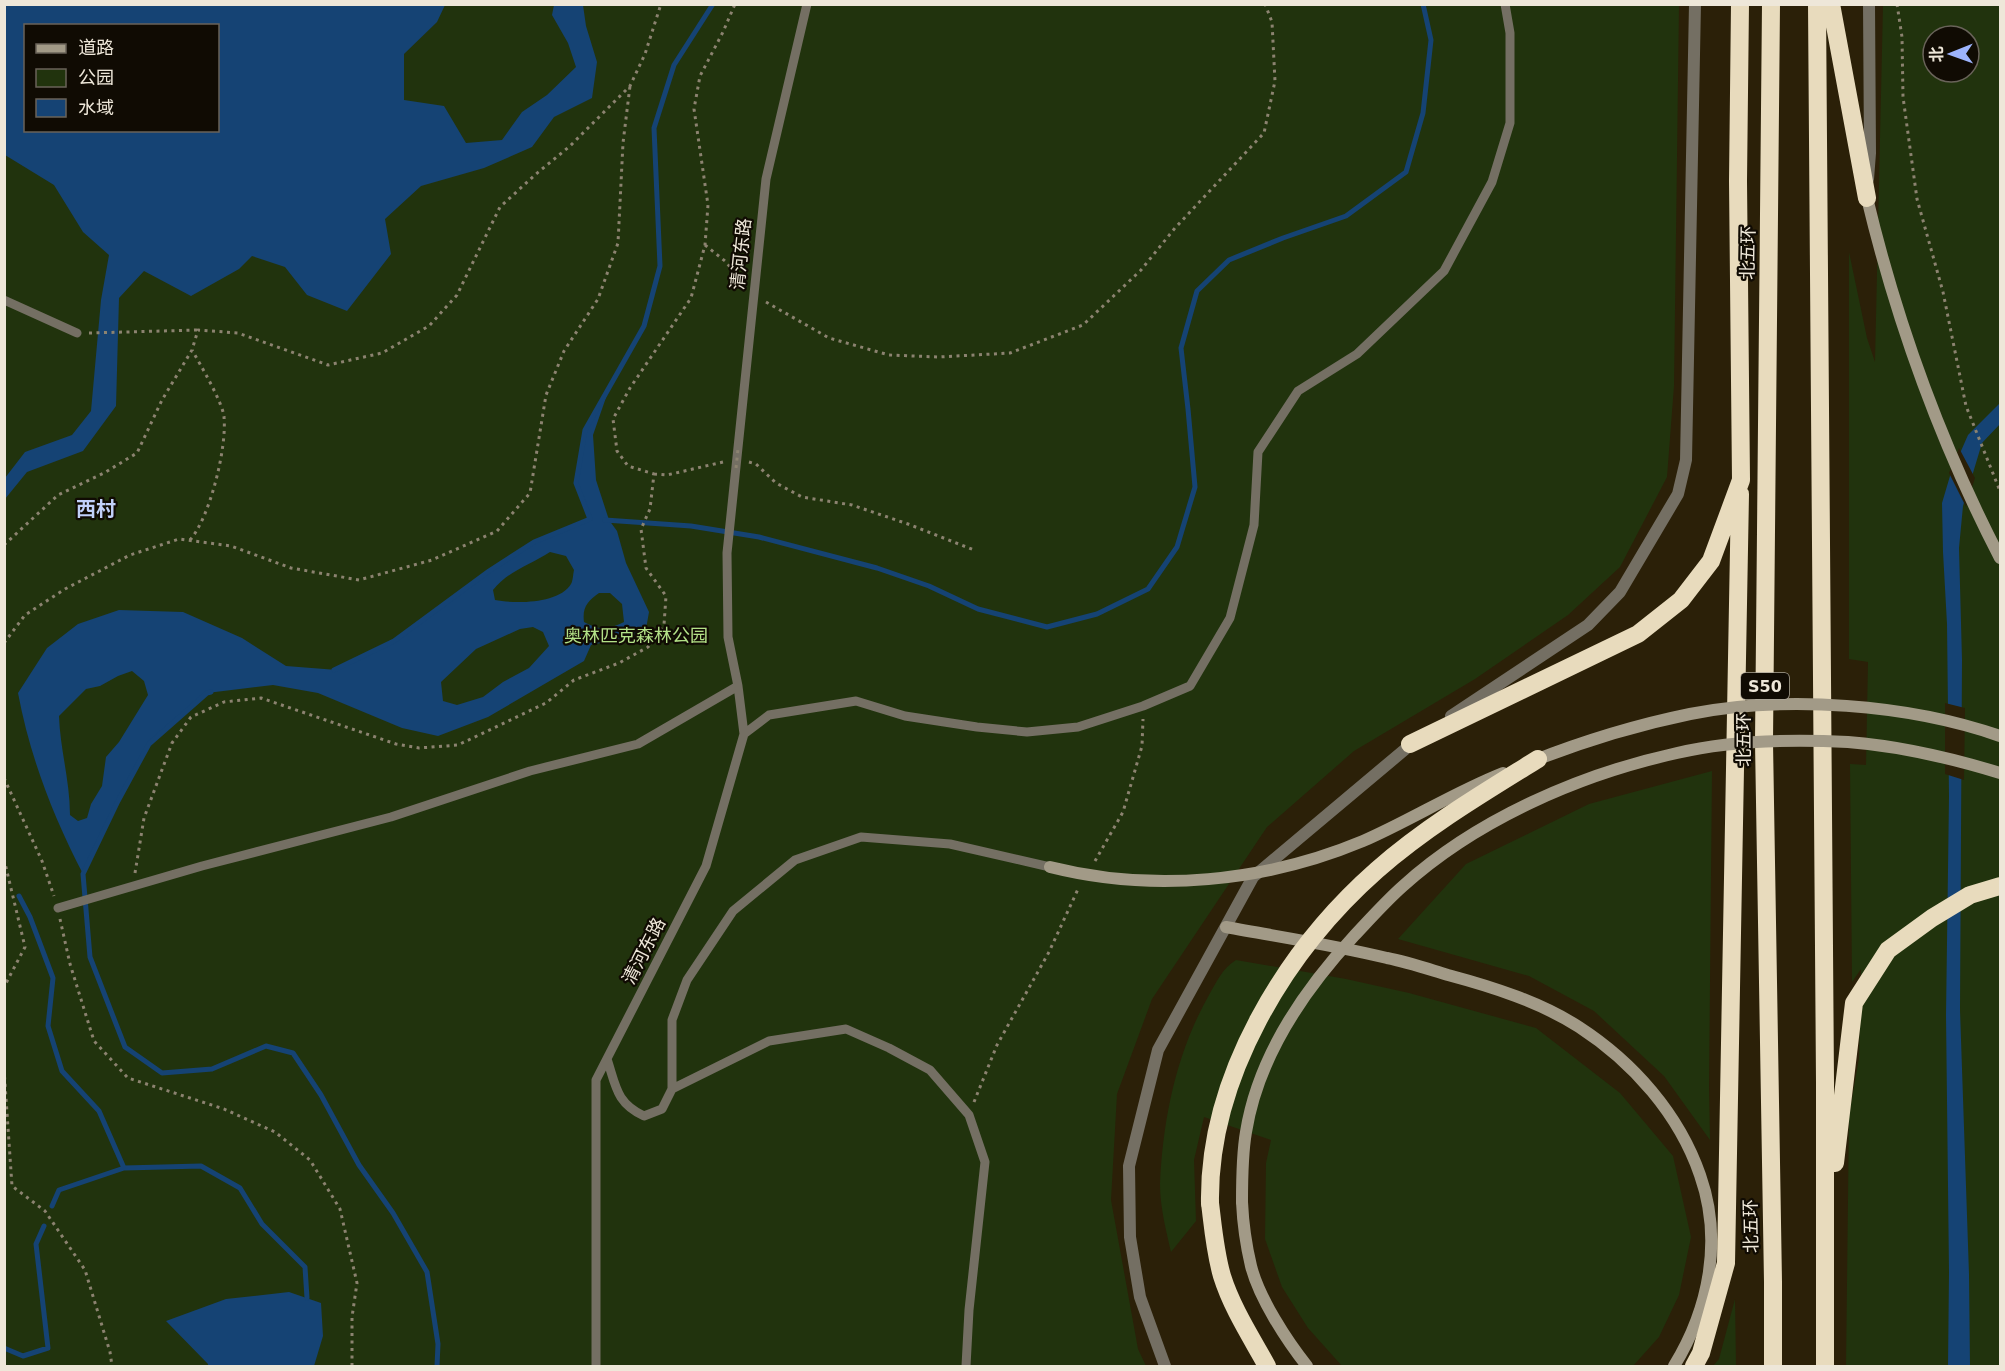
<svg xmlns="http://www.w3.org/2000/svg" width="2005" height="1371" font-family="'DejaVu Sans','Noto Sans SC',sans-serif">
	<rect width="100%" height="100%" fill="#2b2008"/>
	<path fill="#21330d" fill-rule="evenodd" d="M5,5H1679L1674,386L1667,477L1620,567L1568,615L1475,679L1354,751L1267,827L1152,999L1117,1094L1111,1200L1138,1349L1146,1366H5ZM26,26H218V130H26Z
		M1883,5H2000V1366H1846L1849,1116L1859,1058L1861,969L1852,982L1850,764L1866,765L1868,662L1849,659V252L1867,338L1875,362ZM1933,36H1969V72H1933Z
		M1712,771L1709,1088L1710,1140L1664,1076L1594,1011L1529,976L1398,939L1466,864L1589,804Z
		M1236,960L1346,979L1409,993L1536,1028L1620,1093L1673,1156L1691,1237L1679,1295L1659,1337L1633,1366H1342L1308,1328L1282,1287L1265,1239L1266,1163L1271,1140L1204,1117L1194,1160L1196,1221L1171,1252C1166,1230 1160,1207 1160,1184C1163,1119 1176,1053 1209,995C1217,981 1222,969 1236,960Z
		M1735,1299L1736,1366H1713L1719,1359Z"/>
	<path fill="#154374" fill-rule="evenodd" d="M5,4L445,5L437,22L404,54V100L444,106L466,143L502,140L522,112L547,95L576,67L568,43L552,15L554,5H583L586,26L597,62L592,98L554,117L532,147L484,168L421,186L385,219L391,254L347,311L307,295L285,267L252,256L239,269L191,296L144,271L119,298L116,406L83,451L27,472L5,499V478L25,452L72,435L91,411L101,300L109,255L83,232L54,185L5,155ZM26,26H218V130H26Z
		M610,386L593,435L596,480L609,520L617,531L626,563L649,612L646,629L629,637L591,645L584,661L488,717L438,736L402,728L318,693L273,685L207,693L149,744L118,801L83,874C53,816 30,757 18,693L47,648L78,624L119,610L183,612L242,638L286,666L337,670L394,641L489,571L534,542L590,519L576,483L585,430ZM550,552L566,556L574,570C573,574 573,581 571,584C559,604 515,604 495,600L493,590C508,571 530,565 550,552ZM599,593H610L622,604L624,622C607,630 601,631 584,622C582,607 588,601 599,593ZM533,627L543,632L549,646L529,668L503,682L483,697L457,705L443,701L441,682L476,649L520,629ZM132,671L144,681L148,695L119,742L106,757L102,786L91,804L87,818L78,821L70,815C70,781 60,749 59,716L86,689L100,686L118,676Z
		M2000,403V424L1982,443L1963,506L1959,548L1962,660L1960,1010L1969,1274L1970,1366H1948L1949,1272L1946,1015L1949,796L1947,624L1943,552L1942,503L1950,476L1968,435Z
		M289,1292L321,1303L323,1336L314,1366H208V1364L166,1321L226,1299Z"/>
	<path fill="#2b2008" d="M1959,448L1975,478L1966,507L1949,473Z
		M1945,703L1965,708L1964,780L1945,774Z"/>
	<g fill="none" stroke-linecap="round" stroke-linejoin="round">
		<path stroke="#154374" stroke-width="5" d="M605,520L691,526L759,537L877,568L929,586L978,609L1047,627L1097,614L1148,589L1177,547L1195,487L1188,409L1181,348L1197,291L1229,260L1283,238L1346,216L1406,172L1423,113L1431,40L1423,4
			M334,670L394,641L489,571L534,542L590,519L576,483L585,430L644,326L660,266L654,128L674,65L713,4
			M211,692L207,693L149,744L118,801L83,874L90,957L125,1047L162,1073L212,1069L266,1046L293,1053L321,1095L359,1165L393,1213L427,1272L438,1344L437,1366
			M19,896L30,917L53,978L48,1026L62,1071L99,1111L124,1168L201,1166L240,1188L262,1224L305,1267L307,1298
			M52,1206L59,1190L124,1168
			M4,1348L23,1356L48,1348L36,1244L44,1226"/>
		<path stroke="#8c8370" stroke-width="3" stroke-dasharray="3 4.5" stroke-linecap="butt" d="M1897,4L1902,37L1903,97L1917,199L1943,292L1966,406L2000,491
			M705,245L725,261L741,280
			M766,302L829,338L889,355L938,357L1010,353L1083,325L1141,270L1175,228L1264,133L1275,81L1272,22L1265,4
			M89,333L198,330
			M749,462L756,464L776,483L802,497L852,505L908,524L974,550
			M654,474L667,475L723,462
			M190,540C210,517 227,448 224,417C223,403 200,364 192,350
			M4,545L58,495L104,473L137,453L162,400L192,350L198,330L238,333L328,365L382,353L429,326L457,295L500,207L536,174L570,146L630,86L645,54L661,4
			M4,643L25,615L65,589L130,555L179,539L231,546L291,568L359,580L432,560L497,531L530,493L546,395L564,351L598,299L618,243L623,143L630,86
			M4,778L42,861L54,896
			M4,859L25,947L4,987
			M1095,861L1123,812L1142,746L1143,719
			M135,873L144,818L172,743L191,717L224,702L261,698L396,744L419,748L458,745L546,703L574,680L619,663L648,647L664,625L666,596L646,568L641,529L650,509L654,474L628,466L617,451L613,419L630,388L691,298L705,245L708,205L694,109L700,76L723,32L735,4
			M60,919L70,964L94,1041L128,1078L224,1109L275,1132L310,1160L340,1209L357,1283L352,1317V1366
			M4,1069L12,1186L45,1211L85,1270L110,1352L112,1366
			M974,1102L997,1045L1049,952L1079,887"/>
		<path stroke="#746f63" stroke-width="9" d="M4,300L77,333
			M744,734L769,715L856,701L905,716L977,727L1027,732L1078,727L1143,706L1190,686L1230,618L1254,525L1258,452L1298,391L1357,354L1444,271L1492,182L1510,123V33L1505,4
			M58,908L202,866L391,817L530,771L638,744L738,686
			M607,1059C616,1086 616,1103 644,1116L662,1109L672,1089L769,1041L846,1029L889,1048L930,1070L969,1115L985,1162L969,1310L966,1366
			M672,1089V1020L687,980L733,911L795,860L861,837L950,844L1050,867
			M596,1366V1080L706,866L744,734L738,686L728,637L727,553L766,179L807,4"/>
		<path stroke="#746f63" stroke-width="12" d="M1868,179L1870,153L1869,4
			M1451,716L1588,625L1620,592L1678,494L1686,460L1695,4
			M1165,1366L1140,1297L1130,1237L1129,1166L1158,1050L1253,877L1415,741"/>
		<path stroke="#a29a87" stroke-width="12" d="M1867,198C1897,323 1941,444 2000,558
			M1226,927C1280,937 1334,945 1387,958C1408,962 1428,969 1448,975C1493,987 1540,1002 1579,1027C1633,1062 1679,1114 1700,1175C1723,1240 1709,1309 1674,1366
			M1242,1202C1243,1224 1246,1245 1251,1266C1259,1298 1287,1341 1307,1366"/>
		<path stroke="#e8dbbd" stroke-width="18" d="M1771,4L1764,742L1773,1282V1366
			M1817,4L1825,1082V1366
			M1831,4L1867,198
			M1410,744L1638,634L1681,600L1711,561L1741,480L1738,181L1740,4
			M1835,1163L1854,1003L1888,950L1932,918L1970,895L2000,886
			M1210,1203C1213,1227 1215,1252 1222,1276C1232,1308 1251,1337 1267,1366
			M1694,1366L1701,1353L1726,1263L1740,494"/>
		<path stroke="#8c8370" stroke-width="3" stroke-dasharray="3 4.5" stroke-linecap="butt" d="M736,468L738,449"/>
		<path stroke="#a29a87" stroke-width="12" d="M1533,761C1584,741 1636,725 1690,714C1786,695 1908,704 2000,736
			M1050,867C1153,893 1265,882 1363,841C1411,820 1455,792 1503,773
			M1242,1202C1242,1179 1242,1155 1246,1132C1258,1057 1303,991 1354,936C1370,919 1386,901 1403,886C1477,819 1581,774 1677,753C1732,740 1791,739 1848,742C1900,746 1951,758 2000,773"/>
		<path stroke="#e8dbbd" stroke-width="18" d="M1210,1203C1208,1078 1285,951 1377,870C1426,827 1483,793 1538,759"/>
	</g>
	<g text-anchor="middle" stroke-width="4.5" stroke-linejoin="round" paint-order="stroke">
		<rect fill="#100b03" stroke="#aba599" stroke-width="1.5" x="1741" y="673" width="48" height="26" rx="4.5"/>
		<g font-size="16" font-weight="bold" fill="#eee7d9">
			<text x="1765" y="692">S50</text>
		</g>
		<g font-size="18" fill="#eee7d9" stroke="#100b03">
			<text transform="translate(1748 253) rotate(-89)" y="6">北五环</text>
			<text transform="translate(741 254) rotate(-84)" y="6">清河东路</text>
			<text transform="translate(1744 740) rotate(-90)" y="6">北五环</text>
			<text transform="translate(644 951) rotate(-63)" y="6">清河东路</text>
			<text transform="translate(1751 1226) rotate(-91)" y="6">北五环</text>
		</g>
		<g font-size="18" fill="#b3e187" stroke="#100b03">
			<text x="636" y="642">奥林匹克森林公园</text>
		</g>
		<g font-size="20" font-weight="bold" fill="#c1d0f9" stroke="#100b03">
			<text x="96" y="516">西村</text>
		</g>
	</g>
	<rect width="2005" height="1371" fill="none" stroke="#eee7d9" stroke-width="12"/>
	<rect x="24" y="24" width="195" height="108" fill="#100b03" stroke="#696359" stroke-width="1.5"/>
	<rect x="36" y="44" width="30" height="9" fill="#a29a87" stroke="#696359" stroke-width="1.5"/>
	<text x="78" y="54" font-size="18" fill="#eee7d9">道路</text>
	<rect x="36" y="69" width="30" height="18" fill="#21330d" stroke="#696359" stroke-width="1.5"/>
	<text x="78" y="84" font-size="18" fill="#eee7d9">公园</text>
	<rect x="36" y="99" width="30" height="18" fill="#154374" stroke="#696359" stroke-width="1.5"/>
	<text x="78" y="114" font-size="18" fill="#eee7d9">水域</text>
	<g transform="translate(1951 54) rotate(269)"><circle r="28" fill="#100b03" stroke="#696359" stroke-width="1.5"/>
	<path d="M0-4.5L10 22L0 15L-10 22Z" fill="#9db4fd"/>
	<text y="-9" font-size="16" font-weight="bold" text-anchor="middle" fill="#eee7d9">北</text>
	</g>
</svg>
